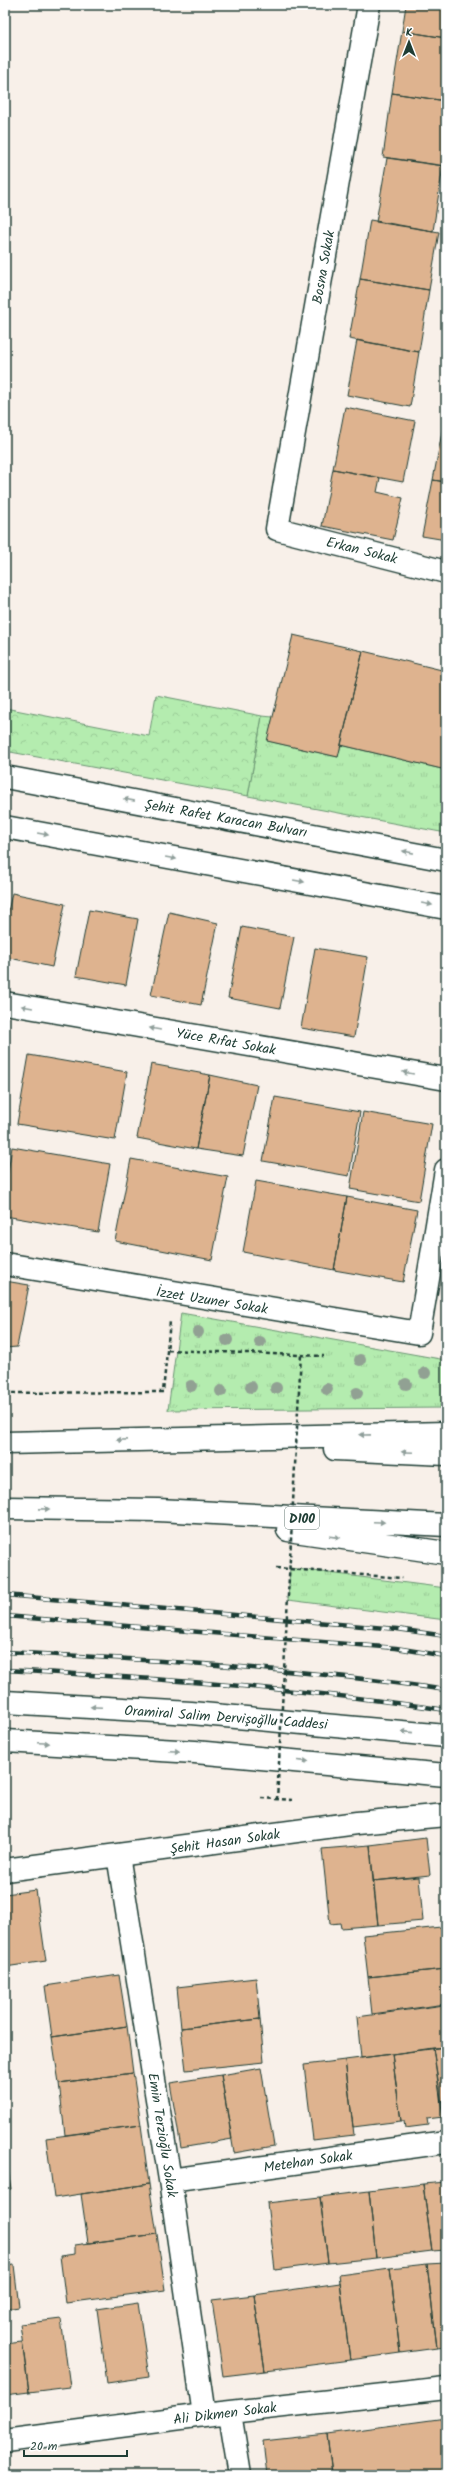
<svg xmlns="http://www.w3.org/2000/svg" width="451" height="2480" font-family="Kalam,sans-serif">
	<defs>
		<pattern id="grass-tufts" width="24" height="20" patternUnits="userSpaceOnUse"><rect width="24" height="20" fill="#b4ecaf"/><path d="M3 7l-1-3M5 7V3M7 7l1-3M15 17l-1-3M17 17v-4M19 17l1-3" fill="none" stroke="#9acb97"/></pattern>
		<pattern id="forest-crowns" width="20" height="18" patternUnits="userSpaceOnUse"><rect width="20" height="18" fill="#b4ecaf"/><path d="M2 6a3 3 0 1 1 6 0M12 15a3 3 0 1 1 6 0" fill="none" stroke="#9acb97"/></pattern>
	</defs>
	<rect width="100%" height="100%" fill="#f8f0e9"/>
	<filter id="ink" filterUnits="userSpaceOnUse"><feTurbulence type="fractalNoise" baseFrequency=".025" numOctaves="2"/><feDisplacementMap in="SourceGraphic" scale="8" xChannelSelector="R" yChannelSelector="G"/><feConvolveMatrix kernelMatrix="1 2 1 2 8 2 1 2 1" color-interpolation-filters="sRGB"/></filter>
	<g filter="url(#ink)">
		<path fill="url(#grass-tufts)" stroke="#6a9472" d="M262,716L273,717L268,741L338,757L341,745L446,770V833L248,796Z
			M181,1313L446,1360V1408L168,1410Z
			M290,1568L446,1588V1620L288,1600Z"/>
		<path fill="url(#forest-crowns)" stroke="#6a9472" d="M156,695L262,716L248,796L5,751V708L149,736Z"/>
		<path fill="#deb38f" stroke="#1f3d34" d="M406,5H446V38L402,31Z
			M402,31L446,38V101L392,93Z
			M392,93L446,101V166L383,157Z
			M387,158L443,166L433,231L376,222Z
			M370,220L439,232L429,290L360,279Z
			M360,279L429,290L419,352L349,339Z
			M357,340L419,352L410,407L347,395Z
			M345,407L415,421L403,482L333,469Z
			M443,427L446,428V482L433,480Z
			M333,469L380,478L377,492L403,498L393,540L322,526Z
			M433,480L446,482V540L422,536Z
			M293,635L363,651L338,757L267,741Z
			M363,651L446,671V770L341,745Z
			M12,893L65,904L52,967L5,957V926Z
			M89,910L138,919L126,985L76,976Z
			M169,912L218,923L201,1005L151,995Z
			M242,927L294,937L280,1008L228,998Z
			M315,948L368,957L354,1037L301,1028Z
			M29,1055L127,1072L115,1140L17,1124Z
			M151,1064L210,1075L196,1149L137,1138Z
			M210,1075L257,1085L243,1156L196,1149Z
			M275,1097L360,1112L349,1176L263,1161Z
			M363,1112L432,1124L419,1201L350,1189Z
			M12,1147L110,1164L98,1232L5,1216V1189Z
			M131,1159L228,1177L212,1260L115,1241Z
			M256,1181L347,1197L334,1270L243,1252Z
			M347,1197L417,1210L403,1282L334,1270Z
			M5,1281L29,1285L17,1347L5,1348Z
			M426,1838L430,1875L373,1881L370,1845Z
			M370,1845L378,1925L341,1928L340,1923L330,1924L322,1849Z
			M419,1877L423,1921L378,1925L373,1881Z
			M36,1890L46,1961L5,1967V1894Z
			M441,1927L446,1969L368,1977L363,1935Z
			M446,1969V2004L372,2014L368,1977Z
			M119,1975L127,2026L52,2037L45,1986Z
			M256,1978L260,2019L181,2028L177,1987Z
			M444,2005L446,2047L361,2058L357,2017Z
			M260,2019L264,2062L186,2070L181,2028Z
			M127,2026L133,2073L59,2083L52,2037Z
			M446,2047V2123H445L433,2048Z
			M433,2048L443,2117L427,2119L428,2125L405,2128L404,2121H401L392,2054Z
			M392,2054L401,2121L353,2127L345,2060Z
			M345,2060L354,2135L313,2140L304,2065Z
			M261,2068L274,2146L234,2153L221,2075Z
			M133,2073L141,2125L65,2135L59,2083Z
			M221,2075L232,2139L181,2148L170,2083Z
			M141,2125L149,2184L54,2198L46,2138Z
			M5,2150L11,2189L5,2190Z
			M446,2182V2250L432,2251L423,2184Z
			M149,2184L157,2234L88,2243L81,2194Z
			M423,2184L432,2251L376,2258L369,2191Z
			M369,2191L376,2258L328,2263L320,2197Z
			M320,2197L328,2263L275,2270L267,2203Z
			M157,2234L165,2290L66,2303L60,2256L75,2254V2245Z
			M446,2263V2347L437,2348L427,2264Z
			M427,2264L437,2348L400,2353L390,2268Z
			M14,2265L19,2307L5,2309V2266Z
			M390,2268L400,2353L350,2360L339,2275Z
			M340,2283L350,2360L265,2371L254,2295Z
			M254,2295L265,2371L223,2376L212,2300Z
			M138,2303L149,2377L107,2383L97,2309Z
			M61,2319L70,2387L29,2392L20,2324Z
			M22,2342L29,2392L5,2395V2344Z
			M446,2418V2475H332L327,2434Z
			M327,2434L332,2474L267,2475L263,2441Z"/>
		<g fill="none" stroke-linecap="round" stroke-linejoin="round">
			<defs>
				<path id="minor" d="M369,5L277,529L446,572
					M5,1003L446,1079
					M5,1264L419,1333L446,1170
					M118,1855L170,2180L204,2415
					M5,1870L357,1823L446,1815
					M170,2180L446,2142
					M230,2413L240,2475
					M5,2441L204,2415L446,2388"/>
				<path id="secondary" d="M5,1702L191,1713L446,1736
					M5,1741L195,1752L446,1775"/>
				<path id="primary" d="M5,777L446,860
					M5,827L446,908"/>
				<path id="trunk" d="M5,1443L446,1433
					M335,1449L446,1454
					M5,1508L158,1510L446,1525
					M288,1530L446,1553"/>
			</defs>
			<use href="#minor" stroke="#1f3d34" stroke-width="25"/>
			<use href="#secondary" stroke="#1f3d34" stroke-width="25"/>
			<use href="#primary" stroke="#1f3d34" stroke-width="25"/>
			<use href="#trunk" stroke="#1f3d34" stroke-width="25"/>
			<path stroke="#1f3d34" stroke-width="2.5" stroke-dasharray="4 3" stroke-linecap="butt" d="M168,1350L324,1356
				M5,1393L163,1392L170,1321
				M276,1568L402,1578
				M261,1798L292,1800"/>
			<use href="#minor" stroke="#fff" stroke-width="22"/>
			<use href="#secondary" stroke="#fff" stroke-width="22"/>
			<use href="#primary" stroke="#fff" stroke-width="22"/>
			<use href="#trunk" stroke="#fff" stroke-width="22"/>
			<defs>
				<path id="rail" d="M5,1595L397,1629L446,1636
					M5,1616L396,1648L446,1656
					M5,1652C152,1660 300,1668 446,1690
					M5,1670C152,1678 300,1688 446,1710"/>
			</defs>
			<use href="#rail" stroke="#1f3d34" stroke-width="4.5"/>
			<use href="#rail" stroke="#fff" stroke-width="3" stroke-dasharray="9" stroke-linecap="butt"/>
			<path stroke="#1f3d34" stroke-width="2.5" stroke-dasharray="4 3" stroke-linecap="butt" d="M277,1800L301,1354"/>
		</g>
		<g fill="#91a193">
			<circle cx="198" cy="1332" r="6"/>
			<circle cx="227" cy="1340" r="6"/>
			<circle cx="260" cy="1342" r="6"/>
			<circle cx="360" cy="1360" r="6"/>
			<circle cx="425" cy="1373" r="6"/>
			<circle cx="406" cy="1384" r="6"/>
			<circle cx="191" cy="1386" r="6"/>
			<circle cx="251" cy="1387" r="6"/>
			<circle cx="276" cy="1388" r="6"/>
			<circle cx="327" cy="1389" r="6"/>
			<circle cx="221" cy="1391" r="6"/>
			<circle cx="357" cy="1393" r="6"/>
		</g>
		<defs><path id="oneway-solid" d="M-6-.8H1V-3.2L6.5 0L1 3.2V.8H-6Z"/></defs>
		<g fill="#8f9e9a">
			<use href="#oneway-solid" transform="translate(129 800) rotate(-169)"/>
			<use href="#oneway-solid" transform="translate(43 834) rotate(10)"/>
			<use href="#oneway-solid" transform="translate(408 852) rotate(-169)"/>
			<use href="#oneway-solid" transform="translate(171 858) rotate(10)"/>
			<use href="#oneway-solid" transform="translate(299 881) rotate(10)"/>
			<use href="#oneway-solid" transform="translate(427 904) rotate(10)"/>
			<use href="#oneway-solid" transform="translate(27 1007) rotate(-170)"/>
			<use href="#oneway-solid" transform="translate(155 1029) rotate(-170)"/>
			<use href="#oneway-solid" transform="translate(408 1073) rotate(-170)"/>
			<use href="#oneway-solid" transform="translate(365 1435) rotate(179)"/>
			<use href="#oneway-solid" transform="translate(122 1440) rotate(179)"/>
			<use href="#oneway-solid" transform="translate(407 1452) rotate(-177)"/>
			<use href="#oneway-solid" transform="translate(44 1509) rotate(1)"/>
			<use href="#oneway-solid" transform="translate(379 1522) rotate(3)"/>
			<use href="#oneway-solid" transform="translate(335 1537) rotate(8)"/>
			<use href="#oneway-solid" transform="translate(96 1707) rotate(-177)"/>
			<use href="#oneway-solid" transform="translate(407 1732) rotate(-174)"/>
			<use href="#oneway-solid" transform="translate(44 1743) rotate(3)"/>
			<use href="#oneway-solid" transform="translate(174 1751) rotate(3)"/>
			<use href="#oneway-solid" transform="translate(303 1761) rotate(5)"/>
		</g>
	</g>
	<g text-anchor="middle" stroke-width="3" stroke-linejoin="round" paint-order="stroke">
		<rect fill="#fff" stroke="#627771" stroke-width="1" x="285" y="1507" width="34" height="22" rx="3"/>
		<g font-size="13" font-weight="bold" fill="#1f3d34">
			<text x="302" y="1523">D100</text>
		</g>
		<g font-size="14" fill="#1f3d34" stroke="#fff">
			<text transform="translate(323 267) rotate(-80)" y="5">Bosna Sokak</text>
			<text transform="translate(362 550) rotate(14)" y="5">Erkan Sokak</text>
			<text transform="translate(226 818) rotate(10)" y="5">Şehit Rafet Karacan Bulvarı</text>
			<text transform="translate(226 1041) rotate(10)" y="5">Yüce Rıfat Sokak</text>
			<text transform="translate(212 1300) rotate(9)" y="5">İzzet Uzuner Sokak</text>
			<text transform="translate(226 1717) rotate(4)" y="5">Oramiral Salim Dervişoğllu Caddesi</text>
			<text transform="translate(225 1841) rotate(-8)" y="5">Şehit Hasan Sokak</text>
			<text transform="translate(163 2135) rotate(81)" y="5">Emin Terzioğlu Sokak</text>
			<text transform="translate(308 2161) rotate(-8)" y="5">Metehan Sokak</text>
			<text transform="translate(225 2413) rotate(-7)" y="5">Ali Dikmen Sokak</text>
		</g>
	</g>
	<rect width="451" height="2480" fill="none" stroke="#fff" stroke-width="20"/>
	<rect x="10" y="10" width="431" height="2460" fill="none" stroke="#1f3d34" stroke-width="1.5" filter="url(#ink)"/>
	<g transform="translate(409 42)" stroke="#ffffff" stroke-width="3" paint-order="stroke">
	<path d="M0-3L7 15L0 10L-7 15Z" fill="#1f3d34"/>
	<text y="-6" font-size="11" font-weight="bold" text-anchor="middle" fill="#1f3d34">K</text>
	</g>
	<path d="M24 2450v6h103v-6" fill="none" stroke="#1f3d34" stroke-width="2"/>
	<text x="30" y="2450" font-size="12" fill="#1f3d34" stroke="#ffffff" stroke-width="3" paint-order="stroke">20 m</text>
</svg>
